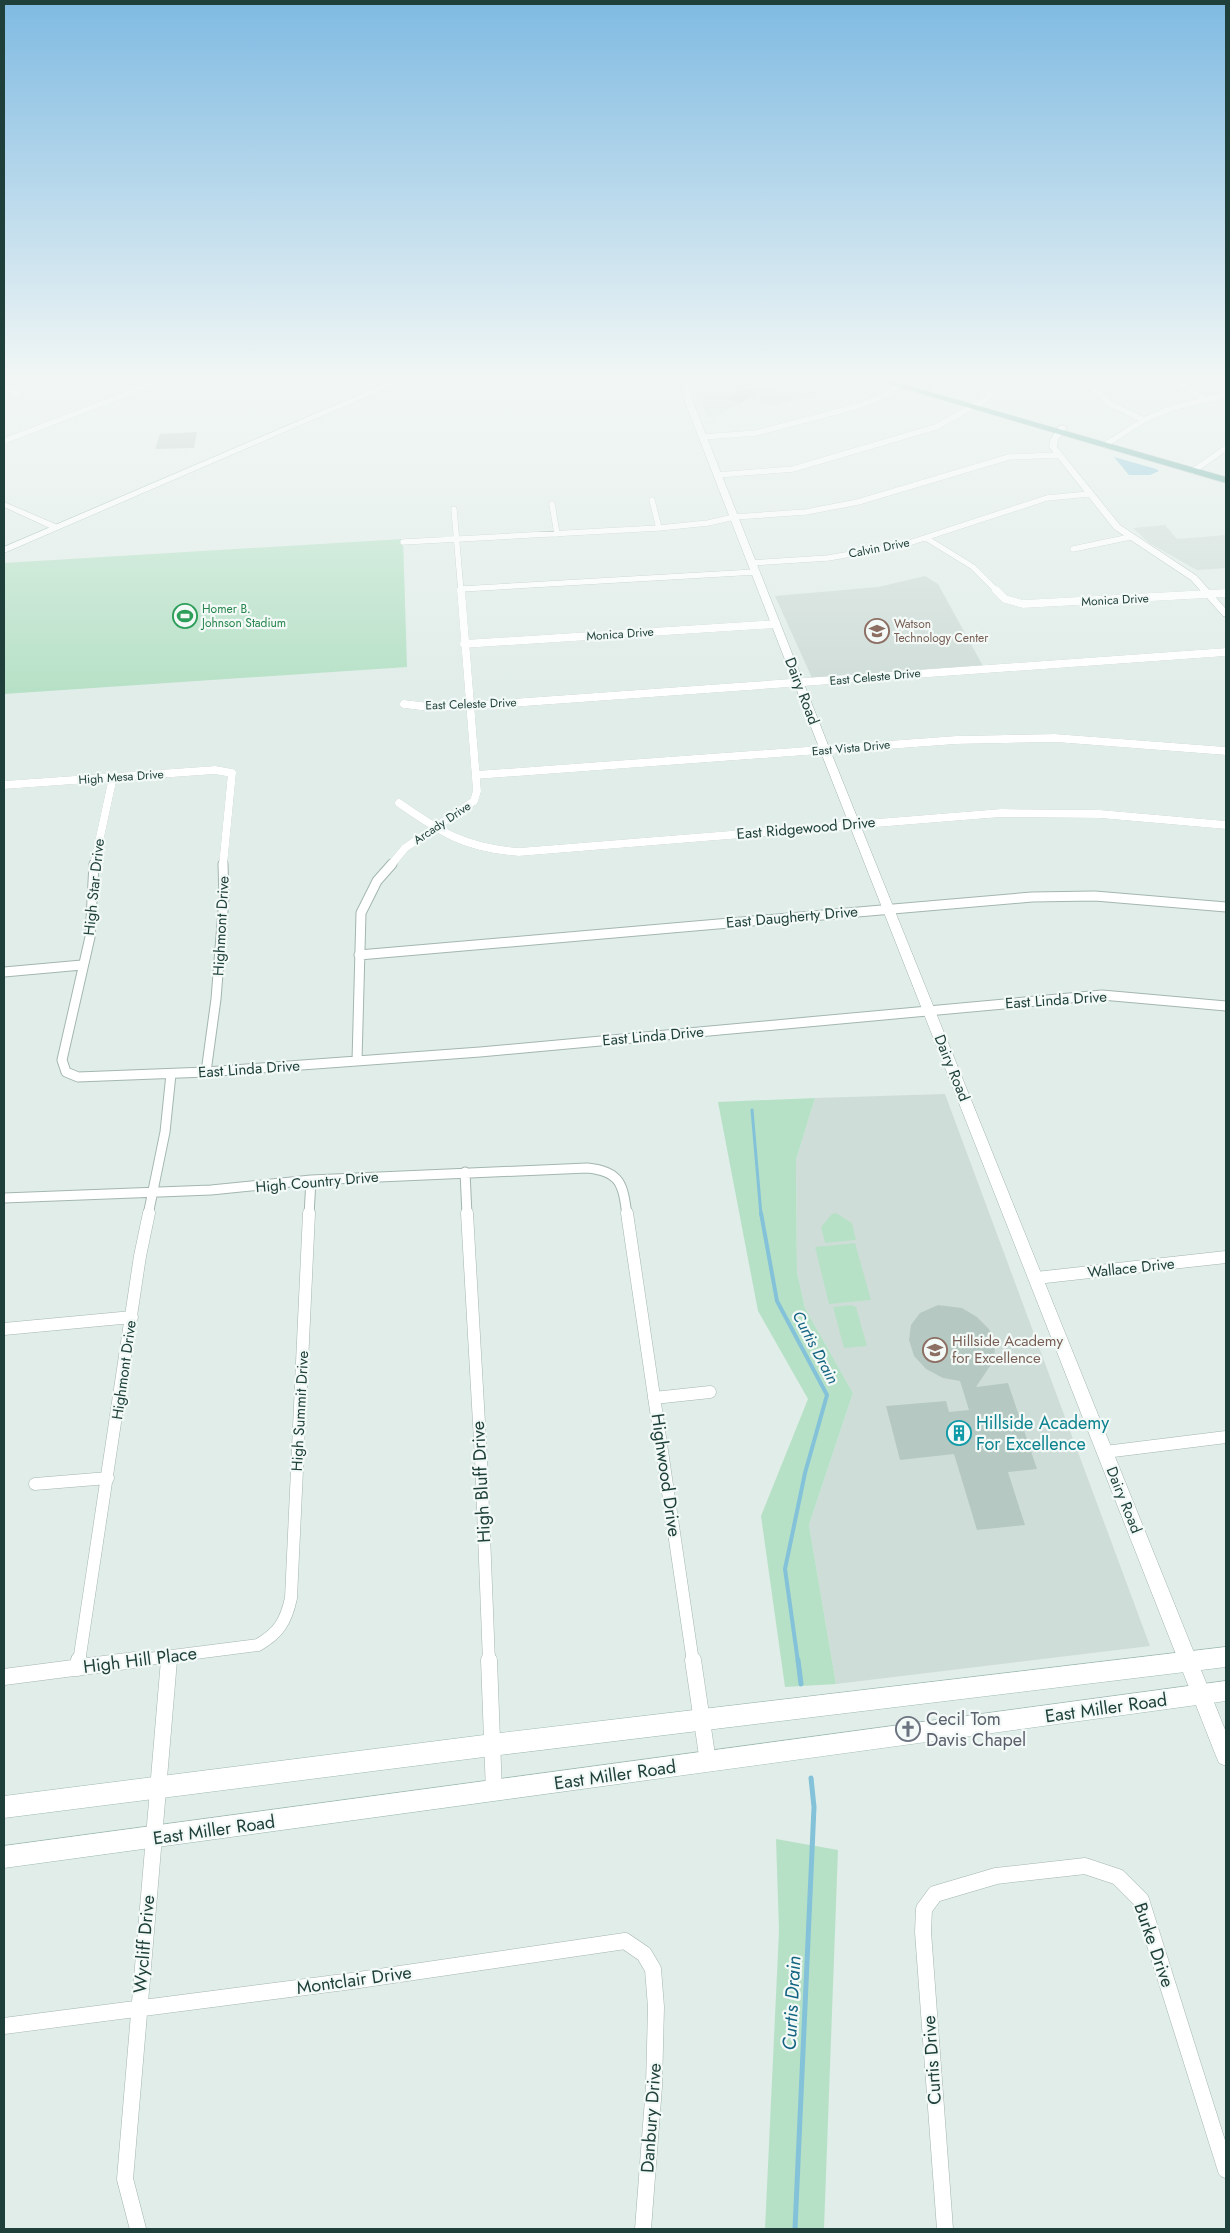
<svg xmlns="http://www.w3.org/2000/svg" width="1230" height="2233" font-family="Jost,sans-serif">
	<rect width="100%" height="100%" fill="#e1ede9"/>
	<path fill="#cfddd8" d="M695,377L748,378L774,386L789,377L860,378L841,388L773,406L749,399L716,417H707L697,391Z
		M1165,525L1177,539L1226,535V568L1197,570L1149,543L1133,528Z
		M925,576L938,584L983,666L812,678L775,596L878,587Z
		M945,1094L1150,1646L836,1684L809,1525L853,1393L805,1308L797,1272L796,1160L815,1098Z"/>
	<path fill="#b7e1c7" d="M403,539L407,667L4,694V563Z
		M815,1098L796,1160L797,1272L805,1308L853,1393L809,1525L836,1684L785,1687L761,1516L808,1399L758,1311L718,1102Z
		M836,1213L852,1223L856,1240L825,1243L821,1227L832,1214Z
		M855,1243L871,1300L829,1304L815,1247Z
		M851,1305L856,1307L867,1346L844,1348L833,1307Z
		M776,1839L838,1850L824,2229H765L779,1931Z"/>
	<path fill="#83c2d8" d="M1114,457L1156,469L1159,471L1150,475H1129Z"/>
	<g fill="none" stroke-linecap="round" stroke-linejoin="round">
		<path stroke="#83c2d8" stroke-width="3" d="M752,1110L761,1215"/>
		<path stroke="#83c2d8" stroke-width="4" d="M761,1213L777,1301L827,1395L805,1473L785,1569L798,1662"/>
		<path stroke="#83c2d8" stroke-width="5" d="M798,1660L801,1684
			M795,2229L814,1807L811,1778"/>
	</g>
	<path fill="#b6c8c2" d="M745,388L758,393L739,403L726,399Z
		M197,432L194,448L155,449L160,434Z
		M938,1305L962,1308L977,1317L989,1329L995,1345L994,1360L976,1387L1008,1383L1037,1469L1008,1472L1025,1525L977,1530L954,1454L900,1460L886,1406L946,1401L949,1412L969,1410L960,1381L943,1378L926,1369L914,1356L909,1340L911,1325L920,1313Z"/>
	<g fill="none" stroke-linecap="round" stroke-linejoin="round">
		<defs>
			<path id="minor-far4" d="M1081,377L1110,404L1144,420
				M1168,377L1205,399
				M4,387L19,394
				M703,437L756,433L859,406L890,393L906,377
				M4,441L171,377
				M1105,445L1144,420L1172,408L1226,395
				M1193,471L1226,448
				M718,475L793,469L936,427L988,398L994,388L993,377
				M652,500L659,528
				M552,504L557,534
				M454,509L461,592
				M926,538L973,567L998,592
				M403,542L659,528L708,523L734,517L806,512L858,502L1009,457L1058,455
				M1073,549L1130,537
				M752,563L828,558L903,545L1047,498L1089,494
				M461,589L755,572"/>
			<path id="minor-far3" d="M996,590L1005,599L1023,604L1226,593
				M464,644L776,624
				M404,704L429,707L469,706L1226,652
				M476,775L956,740L1055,738L1226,751
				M4,785L215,770L232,773L223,865
				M399,803C442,833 465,848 519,852L1001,813L1100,814L1226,825
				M94,865L113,777
				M391,865L405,848L474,801L477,791L461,590"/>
			<path id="minor-far2" d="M94,864L90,937L62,1060L66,1072L78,1077L206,1072L480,1052L1102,995L1226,1006
				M359,955L1032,897L1095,896L1226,907
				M4,972L82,965
				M357,1061L361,913L377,881L392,864
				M206,1072L216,999L224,898L223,864
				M465,1172L467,1215
				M4,1198L211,1190L311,1180L587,1168C621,1171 623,1185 627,1215
				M148,1215L165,1132L171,1074
				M309,1215L311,1180"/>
			<path id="minor-far1" d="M467,1213L481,1458L489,1662
				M627,1213L693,1662
				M1036,1278L1226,1257
				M4,1329L132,1317
				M654,1398L710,1392
				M1105,1452L1226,1437
				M35,1484L108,1478
				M79,1662L140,1256L149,1213
				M125,1662L258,1645C279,1633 286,1621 291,1598L309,1213
				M169,1662V1657"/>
			<path id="minor" d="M489,1660L494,1792
				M693,1660L708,1762
				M78,1668L79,1660
				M4,1677L135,1660
				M4,2026L352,1981L625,1941L644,1954L653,1969L656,2007L654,2086L643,2229
				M138,2229L125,2179L169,1660
				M945,2229L923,1932L924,1909L935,1894L996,1876L1085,1866L1118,1877L1141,1900L1226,2170"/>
			<path id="tertiary" d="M681,377H688L693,402L830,750L1226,1732V1766L1219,1763L1216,1756L820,750L685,402Z
				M1060,425L1067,427L1058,440L1057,447L1120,525L1197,576L1226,609V617L1223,616L1191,580L1114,529L1049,447L1050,440Z
				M4,502L60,526L61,528L54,530L4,507Z"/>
			<path id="secondary" d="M401,377H412L4,553V547Z
				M1226,1647V1667L492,1756L4,1818V1796L492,1734Z
				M1226,1681V1701L4,1868V1846Z"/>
			<path id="primary" d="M864,377H878L1226,477V483Z"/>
		</defs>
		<use href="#minor-far4" stroke="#a3b6b1" stroke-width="6"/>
		<use href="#minor-far3" stroke="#a3b6b1" stroke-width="8"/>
		<use href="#minor-far2" stroke="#a3b6b1" stroke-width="11"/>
		<use href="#minor-far1" stroke="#a3b6b1" stroke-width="13"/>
		<use href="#minor" stroke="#a3b6b1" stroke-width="17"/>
		<use href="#tertiary" stroke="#a3b6b1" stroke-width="1"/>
		<use href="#secondary" stroke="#9ebab3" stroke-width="1"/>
		<use href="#primary" stroke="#c0cac8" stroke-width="1"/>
		<use href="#minor-far4" stroke="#fff" stroke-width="5.5"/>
		<use href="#minor-far3" stroke="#fff" stroke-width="8"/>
		<use href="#minor-far2" stroke="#fff" stroke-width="9"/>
		<use href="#minor-far1" stroke="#fff" stroke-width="12"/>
		<use href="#minor" stroke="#fff" stroke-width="16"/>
		<use href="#tertiary" fill="#fff" fill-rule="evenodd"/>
		<use href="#secondary" fill="#fff" fill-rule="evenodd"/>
		<use href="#primary" fill="#61a79d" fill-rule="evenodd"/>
	</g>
	<linearGradient id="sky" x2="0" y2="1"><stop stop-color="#7fbae2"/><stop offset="0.55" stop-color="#f2f7f5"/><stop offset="1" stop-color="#f2f7f5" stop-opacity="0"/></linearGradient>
	<rect width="1230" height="690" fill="url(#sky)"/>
	<defs>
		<symbol id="stadium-ring" viewBox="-11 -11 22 22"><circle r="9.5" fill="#f2f9f6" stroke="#2e9e5b" stroke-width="1.5"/><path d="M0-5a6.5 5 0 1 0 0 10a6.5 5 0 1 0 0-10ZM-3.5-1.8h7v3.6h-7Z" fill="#2e9e5b"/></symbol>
		<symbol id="school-ring" viewBox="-11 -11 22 22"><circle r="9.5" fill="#f2f9f6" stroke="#8d6e63" stroke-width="1.5"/><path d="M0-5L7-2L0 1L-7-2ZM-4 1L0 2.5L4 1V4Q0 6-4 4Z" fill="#8d6e63"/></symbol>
		<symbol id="building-ring" viewBox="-11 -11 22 22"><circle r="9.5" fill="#f2f9f6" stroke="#0f9aa8" stroke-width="1.5"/><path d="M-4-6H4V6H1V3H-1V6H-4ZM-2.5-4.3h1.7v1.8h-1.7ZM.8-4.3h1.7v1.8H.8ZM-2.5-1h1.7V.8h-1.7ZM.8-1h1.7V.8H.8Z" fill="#0f9aa8"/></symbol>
		<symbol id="church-ring" viewBox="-11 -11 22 22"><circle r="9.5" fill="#f2f9f6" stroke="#6b7280" stroke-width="1.5"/><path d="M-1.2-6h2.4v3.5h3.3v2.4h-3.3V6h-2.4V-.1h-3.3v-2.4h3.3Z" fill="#6b7280"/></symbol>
	</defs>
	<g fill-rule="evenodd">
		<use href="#stadium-ring" x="171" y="602" width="28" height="28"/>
		<use href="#school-ring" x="863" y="617" width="28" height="28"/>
		<use href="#school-ring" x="921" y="1336" width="28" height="28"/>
		<use href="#building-ring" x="945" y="1419" width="28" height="28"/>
		<use href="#church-ring" x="894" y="1715" width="28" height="28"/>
	</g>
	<g text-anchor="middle" stroke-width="4.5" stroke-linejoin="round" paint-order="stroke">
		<g font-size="12" fill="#1f403a" stroke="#f2f9f6">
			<text transform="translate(879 548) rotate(-11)" y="4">Calvin Drive</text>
			<text transform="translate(1115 600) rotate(-3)" y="4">Monica Drive</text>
			<text transform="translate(620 634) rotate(-4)" y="4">Monica Drive</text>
			<text transform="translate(875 677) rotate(-5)" y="4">East Celeste Drive</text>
			<text transform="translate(471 704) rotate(-2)" y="4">East Celeste Drive</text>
			<text transform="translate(851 748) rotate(-5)" y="4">East Vista Drive</text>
			<text transform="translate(121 777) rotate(-4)" y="4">High Mesa Drive</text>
			<text transform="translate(442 823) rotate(-34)" y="4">Arcady Drive</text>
		</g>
		<g font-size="12" fill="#27864d" stroke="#f2f9f6" text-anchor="start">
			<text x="202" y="613">Homer B.<tspan x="202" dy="14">Johnson Stadium</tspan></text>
		</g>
		<g font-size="12" fill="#785e54" stroke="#f2f9f6" text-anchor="start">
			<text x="894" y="628">Watson<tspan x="894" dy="14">Technology Center</tspan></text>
		</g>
		<g font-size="15" fill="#1f403a" stroke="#f2f9f6">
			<text transform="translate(802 691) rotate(69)" y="5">Dairy Road</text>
			<text transform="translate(806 828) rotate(-5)" y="5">East Ridgewood Drive</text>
			<text transform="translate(94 887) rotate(-84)" y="5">High Star Drive</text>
			<text transform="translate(792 917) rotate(-5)" y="5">East Daugherty Drive</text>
			<text transform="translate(221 926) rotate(-87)" y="5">Highmont Drive</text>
			<text transform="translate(1056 1000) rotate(-4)" y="5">East Linda Drive</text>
			<text transform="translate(653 1036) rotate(-5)" y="5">East Linda Drive</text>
			<text transform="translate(952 1068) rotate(68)" y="5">Dairy Road</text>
			<text transform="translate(249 1069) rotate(-4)" y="5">East Linda Drive</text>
			<text transform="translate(317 1182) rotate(-5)" y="5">High Country Drive</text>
			<text transform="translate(1131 1268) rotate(-6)" y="5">Wallace Drive</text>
			<text transform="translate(124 1370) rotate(-82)" y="5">Highmont Drive</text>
			<text transform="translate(300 1411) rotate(-87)" y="5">High Summit Drive</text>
			<text transform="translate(1124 1500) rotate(68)" y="5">Dairy Road</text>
		</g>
		<g font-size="15" fill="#785e54" stroke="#f2f9f6" text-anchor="start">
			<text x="952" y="1346">Hillside Academy<tspan x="952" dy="17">for Excellence</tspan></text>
		</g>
		<g font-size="16" font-style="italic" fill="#136382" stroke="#f2f9f6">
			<text transform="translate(816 1347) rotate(62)" y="6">Curtis Drain</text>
		</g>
		<g font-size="18" fill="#0d838f" stroke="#f2f9f6" text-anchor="start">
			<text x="976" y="1429">Hillside Academy<tspan x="976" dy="21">For Excellence</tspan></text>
		</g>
		<g font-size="18" fill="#1f403a" stroke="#f2f9f6">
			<text transform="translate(666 1475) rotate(82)" y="6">Highwood Drive</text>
			<text transform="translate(481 1482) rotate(-93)" y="6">High Bluff Drive</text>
			<text transform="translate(140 1660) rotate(-7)" y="6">High Hill Place</text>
			<text transform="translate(1106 1708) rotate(-8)" y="6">East Miller Road</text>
			<text transform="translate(615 1775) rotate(-8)" y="6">East Miller Road</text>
			<text transform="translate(214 1830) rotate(-8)" y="6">East Miller Road</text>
			<text transform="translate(144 1944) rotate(-85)" y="6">Wycliff Drive</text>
			<text transform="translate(1154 1945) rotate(71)" y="6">Burke Drive</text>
			<text transform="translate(354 1980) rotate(-8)" y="6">Montclair Drive</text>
			<text transform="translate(932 2060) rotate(-94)" y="6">Curtis Drive</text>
			<text transform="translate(651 2118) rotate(-86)" y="6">Danbury Drive</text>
		</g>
		<g font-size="18" fill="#5b616d" stroke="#f2f9f6" text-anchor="start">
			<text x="926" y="1725">Cecil Tom<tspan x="926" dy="21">Davis Chapel</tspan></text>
		</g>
		<g font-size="19" font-style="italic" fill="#136382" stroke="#f2f9f6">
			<text transform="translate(791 2003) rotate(-87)" y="7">Curtis Drain</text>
		</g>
	</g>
	<rect width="1230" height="2233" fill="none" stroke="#1f403a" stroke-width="10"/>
</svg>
